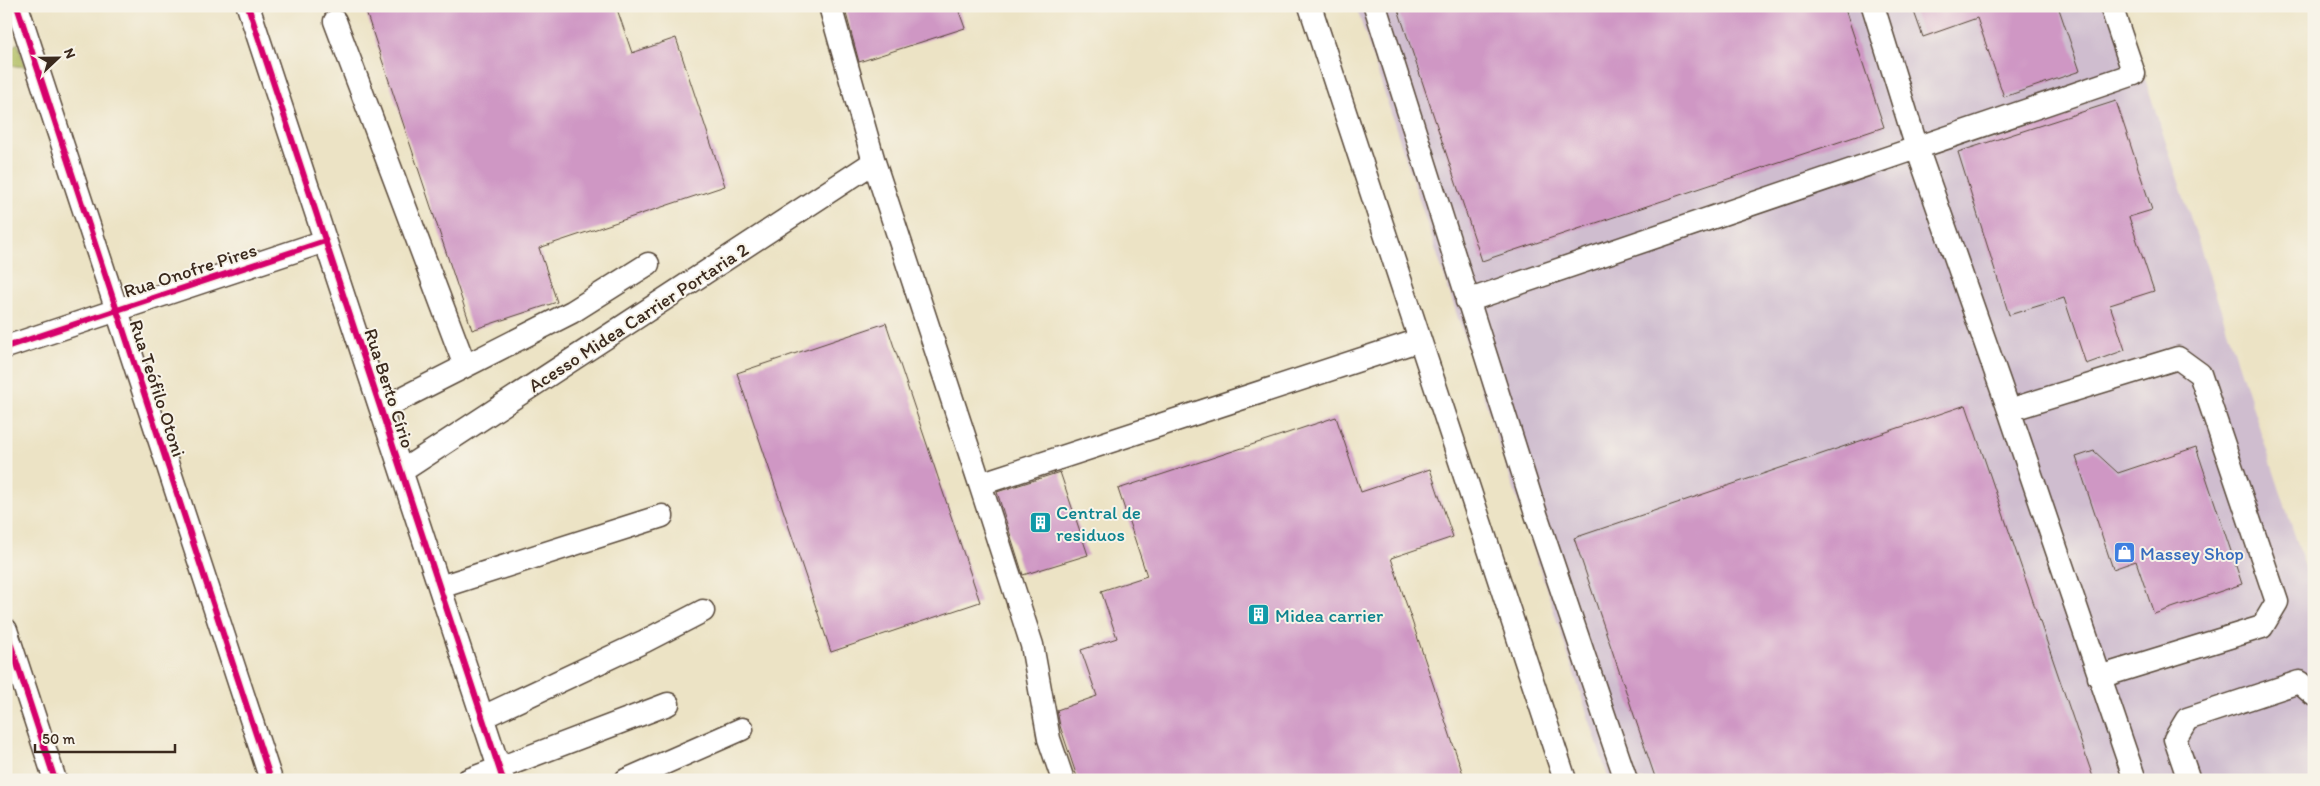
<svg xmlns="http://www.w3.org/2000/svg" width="2320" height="786" font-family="Itim,sans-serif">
	<rect width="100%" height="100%" fill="#f7f3e8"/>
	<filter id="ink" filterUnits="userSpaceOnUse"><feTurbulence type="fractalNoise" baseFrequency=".02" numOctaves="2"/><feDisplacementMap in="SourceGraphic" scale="10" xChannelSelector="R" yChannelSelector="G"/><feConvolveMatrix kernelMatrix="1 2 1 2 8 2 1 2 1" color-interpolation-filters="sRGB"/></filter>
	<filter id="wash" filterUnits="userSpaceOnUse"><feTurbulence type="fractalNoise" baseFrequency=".0096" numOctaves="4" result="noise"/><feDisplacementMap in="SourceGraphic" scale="20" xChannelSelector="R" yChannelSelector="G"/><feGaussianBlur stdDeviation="1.12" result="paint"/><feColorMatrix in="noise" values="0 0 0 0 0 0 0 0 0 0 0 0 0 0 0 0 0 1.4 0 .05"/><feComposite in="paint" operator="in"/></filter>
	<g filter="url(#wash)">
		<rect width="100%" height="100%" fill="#ece3c5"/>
		<path fill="#cfbdcf" d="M1356,6H2121L2314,594V780H1609Z"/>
		<path fill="#aebb5d" stroke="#74723e" d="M18,43L25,67L7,65L6,50Z"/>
		<g id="blocks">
			<path fill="#cf97c4" d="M364,6H616L632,53L676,38L725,186L539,248L557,302L472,330Z
				M844,6H957L965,28L859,62Z
				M1397,6H1844L1884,127L1482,261Z
				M1912,6H2058L2080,71L2004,97L1977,18L1923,37Z
				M2116,101L2152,210L2129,217L2154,291L2110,305L2125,350L2086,364L2064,298L2009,315L1958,152Z
				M886,323L980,602L831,652L737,373Z
				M1966,405L2094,780H1656L1574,538Z
				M1336,417L1361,492L1430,469L1453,537L1391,558L1465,780H1078L1060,726L1057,710L1097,696L1081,650L1117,638L1101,591L1147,576L1118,489Z
				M2196,447L2242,584L2154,614L2136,561L2113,569L2076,457L2094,451L2118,473Z
				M1060,472L1088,555L1023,575L997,492Z"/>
		</g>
	</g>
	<g filter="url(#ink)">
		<use href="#blocks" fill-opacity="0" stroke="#564637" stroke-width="1"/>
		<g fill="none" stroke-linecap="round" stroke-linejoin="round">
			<defs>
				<path id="minor" d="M17,6L271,780
					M248,6L503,780
					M830,6L874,162L980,484L1420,340
					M1310,6L1565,780
					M1375,6L1536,514L1626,780
					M1873,6L1917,148L2009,410L2135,780
					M335,21L465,366
					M1467,301L2134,74L2111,6
					M6,347L325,241
					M381,409L572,312L648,264
					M2009,410L2178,358L2200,374L2277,602L2262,627L2099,677
					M402,471L874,162
					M980,484L1032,645L1049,739L1063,780
					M440,587L662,516
					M6,630L55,780
					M483,717L645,641L703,611
					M468,780L668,704
					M626,780L742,729
					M2189,780L2175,739L2187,719L2299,682L2314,695"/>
			</defs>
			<use href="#minor" stroke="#564637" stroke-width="25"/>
			<use href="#minor" stroke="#fff" stroke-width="22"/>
			<defs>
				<path id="cycleway" d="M17,6L271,780
					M248,6L503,780
					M6,347L325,241
					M6,630L55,780"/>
			</defs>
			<use href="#cycleway" stroke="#f7f3e8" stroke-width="9"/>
			<use href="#cycleway" stroke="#d6006c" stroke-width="6"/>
		</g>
	</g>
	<defs>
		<symbol id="building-square" viewBox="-11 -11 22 22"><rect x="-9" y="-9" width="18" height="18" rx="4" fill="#0f9aa8" stroke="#f7f3e8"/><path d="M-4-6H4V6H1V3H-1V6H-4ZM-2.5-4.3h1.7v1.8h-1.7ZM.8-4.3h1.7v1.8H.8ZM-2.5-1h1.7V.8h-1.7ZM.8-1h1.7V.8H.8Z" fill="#fff"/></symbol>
		<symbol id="shop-square" viewBox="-11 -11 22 22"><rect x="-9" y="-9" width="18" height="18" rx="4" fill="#3f7fe0" stroke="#f7f3e8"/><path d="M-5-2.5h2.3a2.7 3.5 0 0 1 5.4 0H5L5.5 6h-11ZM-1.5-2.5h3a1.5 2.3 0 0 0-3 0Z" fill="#fff"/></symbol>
	</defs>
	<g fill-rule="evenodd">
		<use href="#building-square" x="1028" y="510" width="25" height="25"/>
		<use href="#shop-square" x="2112" y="540" width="25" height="25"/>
		<use href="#building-square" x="1246" y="602" width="25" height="25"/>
	</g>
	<g text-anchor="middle" stroke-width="4" stroke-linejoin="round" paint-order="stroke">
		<g font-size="19" fill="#3b2a1e" stroke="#f7f3e8">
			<text transform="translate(190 270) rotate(-18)" y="7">Rua Onofre Pires</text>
			<text transform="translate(638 317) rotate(-33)" y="7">Acesso Midea Carrier Portaria 2</text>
			<text transform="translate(158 388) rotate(72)" y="7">Rua Teófilo Otoni</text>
			<text transform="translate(390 388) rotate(72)" y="7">Rua Berto Círio</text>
		</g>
		<g font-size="19" fill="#0d838f" stroke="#f7f3e8" text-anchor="start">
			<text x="1056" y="519">Central de<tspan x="1056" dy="22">residuos</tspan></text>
			<text x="1275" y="622">Midea carrier</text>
		</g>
		<g font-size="19" fill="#366cbe" stroke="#f7f3e8" text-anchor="start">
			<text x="2140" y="560">Massey Shop</text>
		</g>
	</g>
	<rect width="2320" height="786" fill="none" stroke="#f7f3e8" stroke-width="25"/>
	<g transform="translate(58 58) rotate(68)" stroke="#f7f3e8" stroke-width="4" paint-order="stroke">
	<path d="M0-4L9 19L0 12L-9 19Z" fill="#3b2a1e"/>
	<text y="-8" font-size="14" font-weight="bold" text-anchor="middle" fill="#3b2a1e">N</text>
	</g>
	<path d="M35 744v8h140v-8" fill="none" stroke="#3b2a1e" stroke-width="2.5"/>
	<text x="42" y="744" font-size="15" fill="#3b2a1e" stroke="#f7f3e8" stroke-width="4" paint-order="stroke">50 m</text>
</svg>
